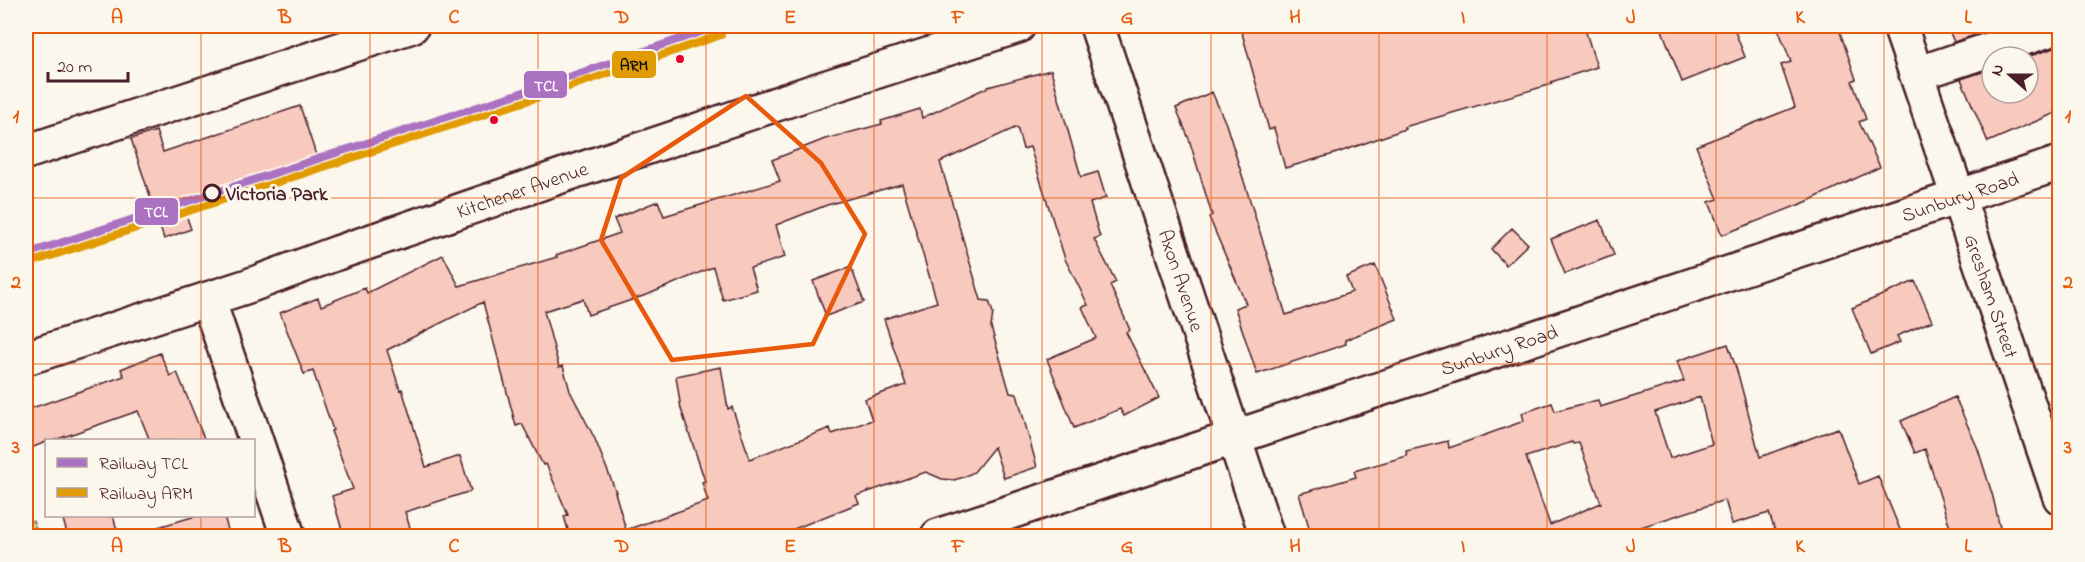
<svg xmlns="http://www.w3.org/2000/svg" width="2085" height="562" font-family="'Indie Flower',sans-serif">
	<rect width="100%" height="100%" fill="#fbf7ec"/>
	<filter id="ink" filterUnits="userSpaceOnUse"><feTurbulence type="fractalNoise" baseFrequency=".0167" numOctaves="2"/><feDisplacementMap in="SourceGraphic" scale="12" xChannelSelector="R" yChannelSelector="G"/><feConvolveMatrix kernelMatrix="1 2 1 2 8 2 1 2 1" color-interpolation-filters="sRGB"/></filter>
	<g filter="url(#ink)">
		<path fill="#c9d78b" stroke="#8a7b5b" stroke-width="1.5" d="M33,521L39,536H26V523Z"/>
		<path fill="#f8c9bd" stroke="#4a1f2b" stroke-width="1.5" fill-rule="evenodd" d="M1240,26H1584L1597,67L1551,82L1552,84L1404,127L1405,129L1334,154L1285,168L1274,128L1269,130Z
			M1673,26H1733L1745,57L1682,82L1662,30Z
			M1777,26H1838L1856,79L1852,81L1866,119L1859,122L1880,167L1806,202L1722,235L1709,202L1718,199L1696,146L1795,107L1781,65L1791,62Z
			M1947,26H2003L1954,42Z
			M2060,46V111L1988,142L1961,79L1992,69V93H2028L2027,57Z
			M1051,70L1081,177L1098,172L1106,198L1090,203L1100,237L1094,239L1116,282L1110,285L1130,330L1126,332L1159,398L1124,416L1120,409L1074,428L1047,359L1096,338L1082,307L1088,305L1065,259L1030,147L1023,149L1017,127L940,162L981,300L989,301L993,313L991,327L1010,393L1017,394L1037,467L1004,478L994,447L974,472L964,477L954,480L942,479L926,472L856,496L859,503L774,537H570L564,516L568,515L546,464L543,465L522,424L516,426L483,302L387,350L400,390L402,389L426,467L460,456L471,491L405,512L413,537H344L332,496L353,489L331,431L333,430L313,371L304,374L280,313L318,298L321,306L365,288L367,293L443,255L459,286L557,257L556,255L620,233L614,219L658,201L664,216L780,181L772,160L825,139L882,124L881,121L920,109L922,118L988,87ZM902,184L937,302L884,319L906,385L865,399L872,420L832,434L830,428L750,459L732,407L728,409L721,367L676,376L681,409L705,481L702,482L708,501L626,530L615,492H616L595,439L570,391L563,366L559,367L544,311L583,299L588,315L649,294L713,267L723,300L757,290L750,268L785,257L776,225L827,205Z
			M1212,92L1226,124L1286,315L1352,292L1346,277L1375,265L1397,319L1345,340L1346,344L1257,374L1235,308L1246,304L1209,217L1212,215L1189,139L1176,108Z
			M300,106L320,167L185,212L191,229L164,239L131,139L156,131L163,152Z
			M1600,220L1614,255L1565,274L1551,239Z
			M1512,228L1528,244L1506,265L1491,249Z
			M851,267L864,302L826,316L813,281Z
			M1915,281L1932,321L1897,336L1900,342L1871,354L1852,308Z
			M1728,344L1738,374L1760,457L1838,428L1859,484L1878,476L1903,537H1777L1769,513L1732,524L1725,500L1641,527L1642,531L1626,537H1312L1299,494L1356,477L1354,471L1407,456L1406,451L1448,441L1449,448L1524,421L1522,413L1552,403L1555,411L1598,400L1600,407L1684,381L1677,361ZM1700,397L1712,444L1670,458L1655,412ZM1572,442L1573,444L1579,443L1601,503L1550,525L1526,457Z
			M160,353L170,376L177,372L205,441H150L138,411L52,441H46V442L31,448L26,431V410L124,376L121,369Z
			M1955,397L1978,449L1993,497L2002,537H1953L1925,449L1915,453L1901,421Z
			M62,516H113L119,537H68Z
			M196,516H224L230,537H145L144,531Z"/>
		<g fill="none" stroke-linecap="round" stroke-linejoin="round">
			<defs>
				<g id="minor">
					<path id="s1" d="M1097,26L1267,536"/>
					<path id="s2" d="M1900,26L2060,497"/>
					<path d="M1917,74L2060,26"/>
					<path d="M26,152L412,26"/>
					<path d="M208,299L288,536"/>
					<path id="s3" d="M26,358L248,286L337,253L570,173L815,91L1018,26"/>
					<path id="s4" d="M938,536L2060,163"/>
				</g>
			</defs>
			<use href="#minor" stroke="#4a1f2b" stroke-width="38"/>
			<use href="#minor" stroke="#fbf7ec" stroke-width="33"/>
			<defs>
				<path id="rail-1" d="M26,254L539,87L718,26"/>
				<path id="rail-2" d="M29,263L542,96L721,35"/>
			</defs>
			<use href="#rail-1" stroke="#fbf7ec" stroke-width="12"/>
			<use href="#rail-2" stroke="#fbf7ec" stroke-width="12"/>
			<use href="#rail-1" stroke="#ab72c2" stroke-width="8"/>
			<use href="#rail-2" stroke="#e19b04" stroke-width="8"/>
		</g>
	</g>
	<path fill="none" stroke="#e8590c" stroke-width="4.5" stroke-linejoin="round" d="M746,96L821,163L865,234L813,344L672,360L601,240L621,178Z"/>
	<path fill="none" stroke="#e8590c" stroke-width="1.5" stroke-opacity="0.55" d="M201,26V440M370,26V536M538,26V536M706,26V536M874,26V536M1042,26V536M1211,26V536M1379,26V536M1547,26V536M1716,26V536M1884,26V536M26,198H2060M26,364H2060M201,516V536"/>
	<g fill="#e4002b" stroke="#fbf7ec" stroke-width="2">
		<circle cx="680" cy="59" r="5"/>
		<circle cx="494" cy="120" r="5"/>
	</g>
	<circle fill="#fbf7ec" stroke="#4a1f2b" stroke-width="3" cx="212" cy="193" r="8"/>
	<g text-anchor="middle" stroke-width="6" stroke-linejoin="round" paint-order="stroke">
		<g font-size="20" fill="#4a1f2b" stroke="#fbf7ec">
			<text dy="7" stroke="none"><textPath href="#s3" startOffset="524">Kitchener Avenue</textPath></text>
			<text dy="7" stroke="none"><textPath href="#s4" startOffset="1077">Sunbury Road</textPath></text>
			<text dy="7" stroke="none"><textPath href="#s1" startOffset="268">Axon Avenue</textPath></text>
			<text dy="7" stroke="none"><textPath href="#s2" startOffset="285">Gresham Street</textPath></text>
			<text dy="7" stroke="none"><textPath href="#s4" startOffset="591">Sunbury Road</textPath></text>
		</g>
		<g font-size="20" font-weight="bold" fill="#4a1f2b" stroke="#fbf7ec" text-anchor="start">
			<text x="226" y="200">Victoria Park</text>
		</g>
	</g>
	<g stroke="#fbf7ec" stroke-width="2">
		<rect x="611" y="50" width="46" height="29" rx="6" fill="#e19b04"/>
		<rect x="523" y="70" width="45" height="29" rx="6" fill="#ab72c2"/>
		<rect x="134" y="197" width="45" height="29" rx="6" fill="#ab72c2"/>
	</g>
	<g font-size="16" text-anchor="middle" font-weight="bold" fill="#fff">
		<text x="546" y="91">TCL</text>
		<text x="156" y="217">TCL</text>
	</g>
	<g font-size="16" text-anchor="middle" font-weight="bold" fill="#111">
		<text x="634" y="70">ARM</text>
	</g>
	<rect width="2085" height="562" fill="none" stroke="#fbf7ec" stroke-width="66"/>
	<rect x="45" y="439" width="210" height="78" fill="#fbf7ec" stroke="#b4a19f" stroke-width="1.5"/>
	<rect x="57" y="458" width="30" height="9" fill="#ab72c2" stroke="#b4a19f" stroke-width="1.5"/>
	<text x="99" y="469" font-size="18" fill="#4a1f2b">Railway TCL</text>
	<rect x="57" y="488" width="30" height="9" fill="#e19b04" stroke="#b4a19f" stroke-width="1.5"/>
	<text x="99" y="499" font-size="18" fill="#4a1f2b">Railway ARM</text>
	<g transform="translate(2010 75) rotate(291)"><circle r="28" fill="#fbf7ec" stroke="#b4a19f" stroke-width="1.5"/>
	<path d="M0-4.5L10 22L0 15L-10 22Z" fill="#4a1f2b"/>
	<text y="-9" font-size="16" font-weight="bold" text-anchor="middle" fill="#4a1f2b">N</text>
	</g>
	<path d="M48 72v9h80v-9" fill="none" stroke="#4a1f2b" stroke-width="3"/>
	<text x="57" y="72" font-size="18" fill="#4a1f2b" stroke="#fbf7ec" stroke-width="4.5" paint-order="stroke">20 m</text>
	<rect x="33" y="33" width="2019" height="496" fill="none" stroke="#e8590c" stroke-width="2"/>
	<g font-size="20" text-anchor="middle" font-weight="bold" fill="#e8590c">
		<text x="117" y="23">A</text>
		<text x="285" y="23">B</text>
		<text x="454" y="23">C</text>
		<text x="622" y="23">D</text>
		<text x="790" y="23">E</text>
		<text x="958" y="23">F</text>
		<text x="1127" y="23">G</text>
		<text x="1295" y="23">H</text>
		<text x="1463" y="23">I</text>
		<text x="1631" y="23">J</text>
		<text x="1800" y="23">K</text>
		<text x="1968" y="23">L</text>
		<text x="16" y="122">1</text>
		<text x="2068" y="122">1</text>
		<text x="16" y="288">2</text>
		<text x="2068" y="288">2</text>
		<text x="16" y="453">3</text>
		<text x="2068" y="453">3</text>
		<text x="117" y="552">A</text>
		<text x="285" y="552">B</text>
		<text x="454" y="552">C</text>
		<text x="622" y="552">D</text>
		<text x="790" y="552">E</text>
		<text x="958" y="552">F</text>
		<text x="1127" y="552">G</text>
		<text x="1295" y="552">H</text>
		<text x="1463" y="552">I</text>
		<text x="1631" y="552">J</text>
		<text x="1800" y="552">K</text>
		<text x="1968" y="552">L</text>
	</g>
</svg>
